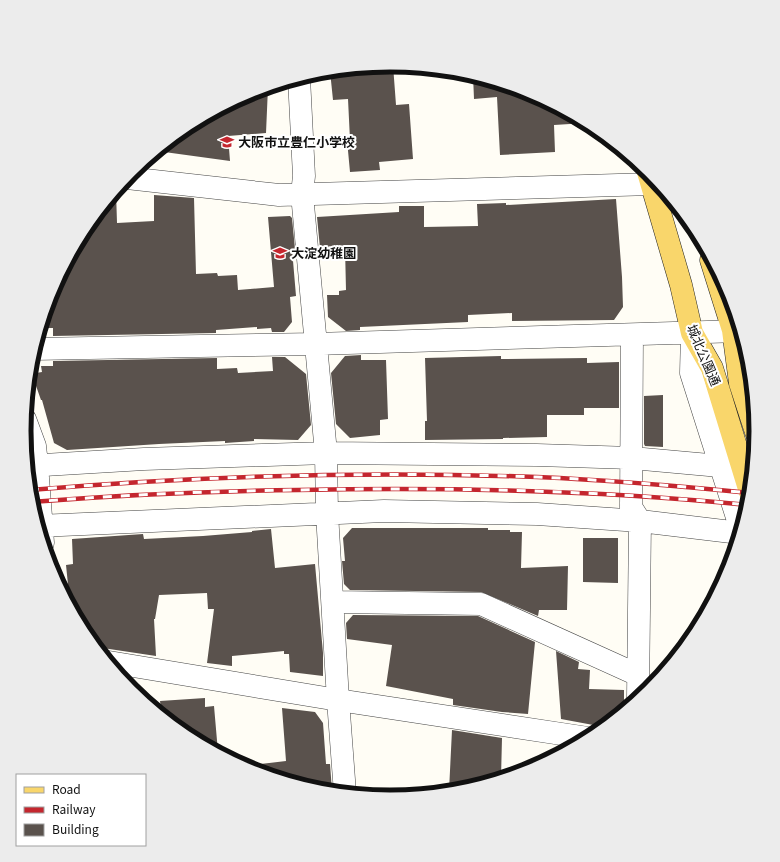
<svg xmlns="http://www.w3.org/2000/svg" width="780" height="862" font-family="Georgia,'Noto Sans JP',serif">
	<rect width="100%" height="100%" fill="#fffdf5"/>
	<path fill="#5a524d" d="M393,65L396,105L409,104L413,159L379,162L380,170L350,172L347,140H350L348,99L333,100L330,71Z
		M473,75L530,93L586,123L554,125L555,152L500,155L497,97L474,99Z
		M268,87L266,133L228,136L230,161L157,151L187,127L250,93Z
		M116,191L117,223L154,221V195L194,198L196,274L217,273L218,276L237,275L238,290L274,287L268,217L290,216L292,218L295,249H292L296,296L290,297L292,322L284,332H272L271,328L257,329V327L216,330V333L53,336V328H41L52,291L86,227Z
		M616,199L622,277L623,307L614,320L512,321V313L468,315V322L360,327V330L346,331L328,317L327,295H339V291L346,290L345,247L320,248L317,217L399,212V206H424V227L478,226L477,204L506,203V205Z
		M361,355V360H386L388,419L380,420V435L350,438L336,424L331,373L345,356Z
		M501,356V359L587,358V363L619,362V408H584V415H547V437L503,438V439L425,440V421H427L425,358Z
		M272,357H285L306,374L311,425L298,440L254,439V441L225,443V441L159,444L67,450L54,443L42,400H41L35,383L36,373L42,372L41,366H53V361L217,358V369L237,368L238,373L273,371Z
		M663,395V447L645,446L644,444V396Z
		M352,528H488V530H510V532H522L521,568L568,566L567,610H539L538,616L481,592L350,590L344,584L342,561H345L343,538Z
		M271,529L275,568L315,564L323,653V676L290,672L289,654H284V651L232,656V666L207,663L214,609H208L207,593L159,595L155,619H154L156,656L96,647L86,634L70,604L66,565L73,564L72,539L143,534L144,539L203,536L252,532V531Z
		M583,538H618V583L583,582Z
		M353,615L478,616L535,642L528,714L502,712L453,705V699L386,686L392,645L347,639L346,623Z
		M556,651L579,662L578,669L590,670L589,689L624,690V710L604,727L561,719Z
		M205,698V707L214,706L218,752L186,735L162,715L160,701Z
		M282,708L315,712L323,723L326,764H330L332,791L318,790L250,769L244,766L286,761Z
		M452,730L502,738L501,778L461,790L449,791Z"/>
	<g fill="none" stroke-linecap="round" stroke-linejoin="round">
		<defs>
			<path id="minor" d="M299,78L304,176L302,194L326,453L327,513L338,700L345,793
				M127,178L279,195L652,184
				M692,333L691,373L741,530
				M632,335L631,507L640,521L638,698
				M34,349L315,344L740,331
				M25,419L35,446L37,465L43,543
				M27,466L144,459L326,453L537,455L632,458L720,466
				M38,526L384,511L537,514L640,521L740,533
				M333,602L481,604L638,675"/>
			<path id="tertiary" d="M109,662L338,700L588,738"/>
			<path id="primary" d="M648,172L681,285L692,333L712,368L750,492
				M711,260L733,330L740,383L756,432"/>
		</defs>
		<use href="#minor" stroke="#444" stroke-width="23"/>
		<use href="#tertiary" stroke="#444" stroke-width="23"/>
		<use href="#primary" stroke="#222" stroke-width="23"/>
		<use href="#minor" stroke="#fff" stroke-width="22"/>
		<use href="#tertiary" stroke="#fff" stroke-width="22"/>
		<use href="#primary" stroke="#f9d66b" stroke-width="22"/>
		<defs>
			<path id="rail" d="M30,490C198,476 368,471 537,477C608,480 679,486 750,493
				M31,502C120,495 209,491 298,490C448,487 598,490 748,505"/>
		</defs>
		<use href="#rail" stroke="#c4262e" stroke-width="4.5"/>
		<use href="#rail" stroke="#fff" stroke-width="3" stroke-dasharray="9" stroke-linecap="butt"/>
	</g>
	<defs>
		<symbol id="school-bare" viewBox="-9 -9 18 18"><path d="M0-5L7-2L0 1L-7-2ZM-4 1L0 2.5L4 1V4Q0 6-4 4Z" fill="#c4262e" stroke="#fff" stroke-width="2.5" paint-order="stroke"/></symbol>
	</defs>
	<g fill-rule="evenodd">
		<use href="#school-bare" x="217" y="132" width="20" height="20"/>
		<use href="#school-bare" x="270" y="243" width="20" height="20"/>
	</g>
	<g text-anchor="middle" stroke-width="4" stroke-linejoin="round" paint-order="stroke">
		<g font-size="13" font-weight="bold" fill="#111" stroke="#fff" text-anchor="start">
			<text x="238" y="147">大阪市立豊仁小学校</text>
			<text x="291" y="258">大淀幼稚園</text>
		</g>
		<g font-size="13" fill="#111" stroke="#fff">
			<text transform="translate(704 355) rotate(67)" y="5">城北公園通</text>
		</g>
	</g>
	<path d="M0 0H780V862H0ZM31 431a359 359 0 1 1 718 0a359 359 0 1 1-718 0Z" fill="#ececec" fill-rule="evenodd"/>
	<path fill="none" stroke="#111" stroke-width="5" d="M31 431a359 359 0 1 1 718 0a359 359 0 1 1-718 0Z"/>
	<rect x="16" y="774" width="130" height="72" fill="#ffffff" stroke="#a0a0a0"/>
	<rect x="24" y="787" width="20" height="6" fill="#f9d66b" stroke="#a0a0a0"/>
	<text x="52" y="794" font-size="12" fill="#111111">Road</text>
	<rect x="24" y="807" width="20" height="6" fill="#c4262e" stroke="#a0a0a0"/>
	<text x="52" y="814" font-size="12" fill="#111111">Railway</text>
	<rect x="24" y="824" width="20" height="12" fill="#5a524d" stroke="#a0a0a0"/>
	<text x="52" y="834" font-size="12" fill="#111111">Building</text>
</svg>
